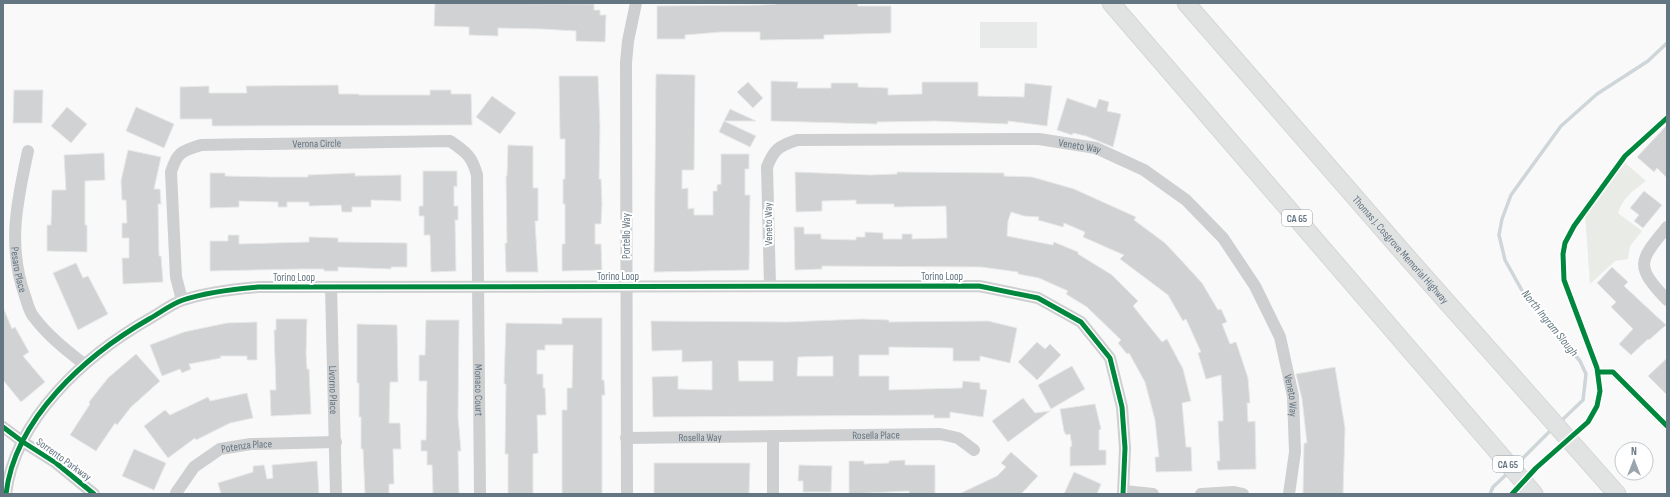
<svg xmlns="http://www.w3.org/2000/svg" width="1670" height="497" font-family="'Sofia Sans Condensed',sans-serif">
	<rect width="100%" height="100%" fill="#f9f9f9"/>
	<path fill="#e8e9e9" d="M980,22H1037V48H980Z"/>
	<path fill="#e8ebe6" d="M1625,163L1646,181C1633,191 1623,197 1618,213L1642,231L1630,246L1628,259L1615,261L1590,284L1585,214Z"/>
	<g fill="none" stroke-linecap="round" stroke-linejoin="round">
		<path stroke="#ced6d9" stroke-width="3.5" d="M1559,423L1583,400L1586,374L1580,361L1525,296L1505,260L1499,235L1502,219L1511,195L1561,126L1597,94L1648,61L1667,43
			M1515,466L1553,428
			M1490,494L1493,487L1509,472"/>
	</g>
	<path fill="#d0d2d3" stroke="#e8e8e8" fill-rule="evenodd" d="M435,3L594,4V10H600V15H606L605,42L576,41V31L542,29L498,28V36L469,35V27L434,26Z
		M776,3H857L858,6H891V33L824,35V39L760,40V32H721L685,35V39H657V6L760,5L776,4Z
		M656,74L695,75L694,170H682V189L688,188V209L694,208V215H713V191H717V185L721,184V154H749V169H745V195H750L749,270L654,272Z
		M559,76H598L600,127L599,179H601L602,204L601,224H595V244H601L602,270L562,271V244H565V204H563V179H565V139H560Z
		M771,81L798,82L797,88H831V83H858V87L888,88V95L922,94V82H978V96L1024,97L1025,83L1052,86L1047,126L1008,121V124L935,121L877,122V124L771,121Z
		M748,82L763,98L753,108L737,92Z
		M338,85L339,94H359V95H430V90H451V94H471L472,125L212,126V119H180V87L209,86V93H247L246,86Z
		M14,90H43L42,123H13Z
		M492,96L516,113L500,134L476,117Z
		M1067,98L1096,108L1099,99L1109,102L1107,111L1121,114L1113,147L1086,136L1073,133L1072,135L1057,130Z
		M67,107L87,124L71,143L51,126Z
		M136,107L174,124L164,148L126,131Z
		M730,109L756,121H724Z
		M724,121L756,136L750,147L719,132Z
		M1667,125V178L1657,168L1654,172L1637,157Z
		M508,145L533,146V188H538V221H535L538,272H506L505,243H507L506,176H507Z
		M128,150L161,157L154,189H160L161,204H158L159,256H161L163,282L123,284L122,258H129V238H122V223H127L126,200H122L121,181Z
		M104,153L105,180L85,181V225H87V252L47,251V225H51L52,190H66L64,155Z
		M423,171H457V187L454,186V206H458V220H455L456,271L431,272L430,235H424V216H419V206H423Z
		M795,172L870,175L897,174V172L1004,173V176L1032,177L1074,189L1136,217L1134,220L1165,243L1180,259L1202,283L1218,310L1221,309L1227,322L1222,324L1230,344L1236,342L1248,378L1250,403H1247L1248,422L1255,421L1256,469L1218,470L1217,461H1220L1218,421H1223V412L1221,375L1206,379L1198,353L1201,352L1186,319L1183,321L1168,295L1120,259L1124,255L1083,237L1085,232L1064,223L1063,227L1038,220L1039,217L1024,216L1011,212L1008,221L1007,236L1053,245L1054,242L1078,252V254L1112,275L1138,301L1133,306L1162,342L1167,339L1183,369L1191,401L1182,403L1186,447H1191L1192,471L1156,472L1155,457H1159L1155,420L1145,382L1129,353L1127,354L1118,343L1121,340L1087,307L1066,294L1068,291L1039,278L1018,274V272L981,267L822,266V269L795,270L794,227H804V234H821V239L856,240V237H865V232L883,233V239H902V234H912V239L947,238L946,206L894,207V204H856V200L822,201V211L796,212Z
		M210,173H225V176L270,177H308V175L355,173V176L401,175V201L371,200V207H352V212H342L341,205L309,206V202H287V207H278V202L239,201V207L210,208Z
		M1644,191L1662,205L1643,228L1634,221L1639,215L1630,208Z
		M228,235H239V244L309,242V237L338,238V242L407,243V267H391V269L338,267V271H324V269H300L210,271V241H228Z
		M76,263L83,278L88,276L108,314L78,330L53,273Z
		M1612,267L1628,282L1624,286L1666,325L1649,340L1648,339L1631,355L1619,344L1633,329L1611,307L1616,302L1597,283Z
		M3,307L12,329L15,327L29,352L23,356L45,382L21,402L3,380Z
		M562,318H602V380H604L605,395H602V494H562V410H567V388H572L573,345H545V350H537V374H543V388H545L546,415H537L538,453L533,454V494H508V454H505L506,384H504L506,323L562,324Z
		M276,319H307L306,354L307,369H309L311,414L271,416L270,390H276L274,330H276Z
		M862,319L889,320V322L988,321L1017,328L1010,363L980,356V361H953V348L889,347V355H859V376H889V390L962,388L963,381L980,383V389L987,390L983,417L950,412V418H934V415L653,417L652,377L678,376V389L712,390V361L682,362V350L652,351L651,321L788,322ZM833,356V376H797L798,357ZM738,361H773V381H739Z
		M426,320H459L458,417L461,451H458L459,494H433L432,465H427V451H421V440H426L427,381H419V355H425Z
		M257,322V360H247V356H220L221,358L189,364L191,369L182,373L180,369L162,376L150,345L184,332L227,323Z
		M357,324L397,325L398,382H390L389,423H400L401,449H393L394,484H389V494H365L363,449H361V417H359V383H357Z
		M1037,342L1045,349L1050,344L1061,355L1037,380L1018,362Z
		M136,354L160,381L131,407L117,425L115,423L96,451L70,435L90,404L89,402L108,378Z
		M1667,358V395L1648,376Z
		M1072,366L1085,389L1051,409L1038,385Z
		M1335,367L1345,428L1343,494H1303L1304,443H1307L1302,399L1296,374Z
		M247,393L253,418L230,423L196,440L195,438L168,458L144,426L165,410L170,415L208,397L210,401Z
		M1023,398L1035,413L1050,411L1008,442L992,421Z
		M1095,404L1101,429L1099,430V450H1106V465L1070,466V447L1072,446L1070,434L1066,435L1064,431L1060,409Z
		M134,449L166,463L154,490L122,476Z
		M1011,452L1038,476L1021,494H959L997,476L1006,467L1001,463Z
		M905,460V465H935V494H909V491L849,494V461H864V464L889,463V461Z
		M317,461L319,494H221L218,483L253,472V466L264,465L267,479L273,478L272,465Z
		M654,463H750L749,494H654Z
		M799,465L832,466L831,492H803V481H798Z
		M1074,472L1101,484L1097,494H1064Z"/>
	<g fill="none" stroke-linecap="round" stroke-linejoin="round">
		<defs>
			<g id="highway">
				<path d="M1111,3L1534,494"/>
				<path id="s7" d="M1186,3L1407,257L1617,494"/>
			</g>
		</defs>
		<use href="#highway" stroke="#d5d6d6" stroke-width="19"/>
		<g stroke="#cecfd0" stroke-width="12">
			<path id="s1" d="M28,151C17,201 7,246 25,296C27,302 29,311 33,316C47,335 66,350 84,364"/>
			<path d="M1667,227C1638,262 1635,266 1667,300"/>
			<path id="s2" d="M770,286L767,167C774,149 779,146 797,140L1039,139L1096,148L1144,170L1186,200L1223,238L1255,286L1280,337L1293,396L1295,452L1289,494"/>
			<path id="s3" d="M331,287L336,494"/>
			<path id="s4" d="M182,300L176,277L171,172C177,152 182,151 201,145L450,141C466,152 472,156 477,175L480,494"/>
			<path d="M3,427L23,442L56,463L94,494"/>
			<path d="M773,436V494"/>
			<path id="s5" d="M626,438L940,434L958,438L974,450"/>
			<path d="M1124,491L1153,494"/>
			<path id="s6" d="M176,493L194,467L220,449L251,444L336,442"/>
			<path d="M6,494C15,418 86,355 149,319C160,313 171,304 183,300C207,292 233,289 258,287L979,286L1038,298L1081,322L1110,358L1122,407L1125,448L1123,494"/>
			<path d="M627,494L626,63L628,41L636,3"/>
			<path d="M1201,494L1234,492L1243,494"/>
		</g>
		<use href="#highway" stroke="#e1e2e2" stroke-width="17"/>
		<defs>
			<path id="cycleway" d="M1598,372H1613L1667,426
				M3,427L23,442L56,463L94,494
				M6,494C15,418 86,355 149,319C160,313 171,304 183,300C207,292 233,289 258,287L979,286L1038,298L1081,322L1110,358L1122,407L1125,448L1123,494
				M1512,494L1536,468L1588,422L1597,406L1600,391L1597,368L1564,280L1563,254L1565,243L1574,226L1625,156L1667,118"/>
		</defs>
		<use href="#cycleway" stroke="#fff" stroke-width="8"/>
		<use href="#cycleway" stroke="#00873e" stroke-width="5"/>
	</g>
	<g text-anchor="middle" stroke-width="4" stroke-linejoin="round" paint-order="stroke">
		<g fill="#fff" stroke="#939fa8" stroke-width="1">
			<rect x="1282" y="210" width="30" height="16" rx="3"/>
			<rect x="1493" y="456" width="30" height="16" rx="3"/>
		</g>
		<g font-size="10" font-weight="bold" fill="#657683">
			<text x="1297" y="222">CA 65</text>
			<text x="1508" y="468">CA 65</text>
		</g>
		<g font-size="11" fill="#657683" stroke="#fff">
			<text dy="4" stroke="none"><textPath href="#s4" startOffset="288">Verona Circle</textPath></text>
			<text dy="4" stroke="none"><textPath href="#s2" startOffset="445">Veneto Way</textPath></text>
			<text transform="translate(768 224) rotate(-91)" y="4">Veneto Way</text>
			<text transform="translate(626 236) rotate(-90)" y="4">Portello Way</text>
			<text dy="4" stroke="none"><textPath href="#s7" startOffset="327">Thomas J. Cosgrove Memorial Highway</textPath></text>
			<text dy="4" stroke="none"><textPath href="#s1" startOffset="120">Pesaro Place</textPath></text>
			<text x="618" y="280">Torino Loop</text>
			<text x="942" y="280">Torino Loop</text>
			<text x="294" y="281">Torino Loop</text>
			<text dy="4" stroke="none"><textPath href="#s3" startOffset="103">Livorno Place</textPath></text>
			<text dy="4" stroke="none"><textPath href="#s4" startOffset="681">Monaco Court</textPath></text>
			<text dy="4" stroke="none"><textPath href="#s2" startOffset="793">Veneto Way</textPath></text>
			<text dy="4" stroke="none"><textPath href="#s5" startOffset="250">Rosella Place</textPath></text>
			<text dy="4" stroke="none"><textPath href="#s5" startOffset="74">Rosella Way</textPath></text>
			<text dy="4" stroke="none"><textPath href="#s6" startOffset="90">Potenza Place</textPath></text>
			<text transform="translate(64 459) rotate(36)" y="4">Sorrento Parkway</text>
		</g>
		<g font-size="12" font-style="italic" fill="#60757c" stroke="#fff">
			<text transform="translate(1550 323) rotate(51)" y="4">North Ingram Slough</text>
		</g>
	</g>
	<rect width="1670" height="497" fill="none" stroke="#657683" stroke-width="8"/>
	<g transform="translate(1634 461)"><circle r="19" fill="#ffffff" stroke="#c1c8cd"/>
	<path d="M0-3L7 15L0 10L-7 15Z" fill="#99a4ac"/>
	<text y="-6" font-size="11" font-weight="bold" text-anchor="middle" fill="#657683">N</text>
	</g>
</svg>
